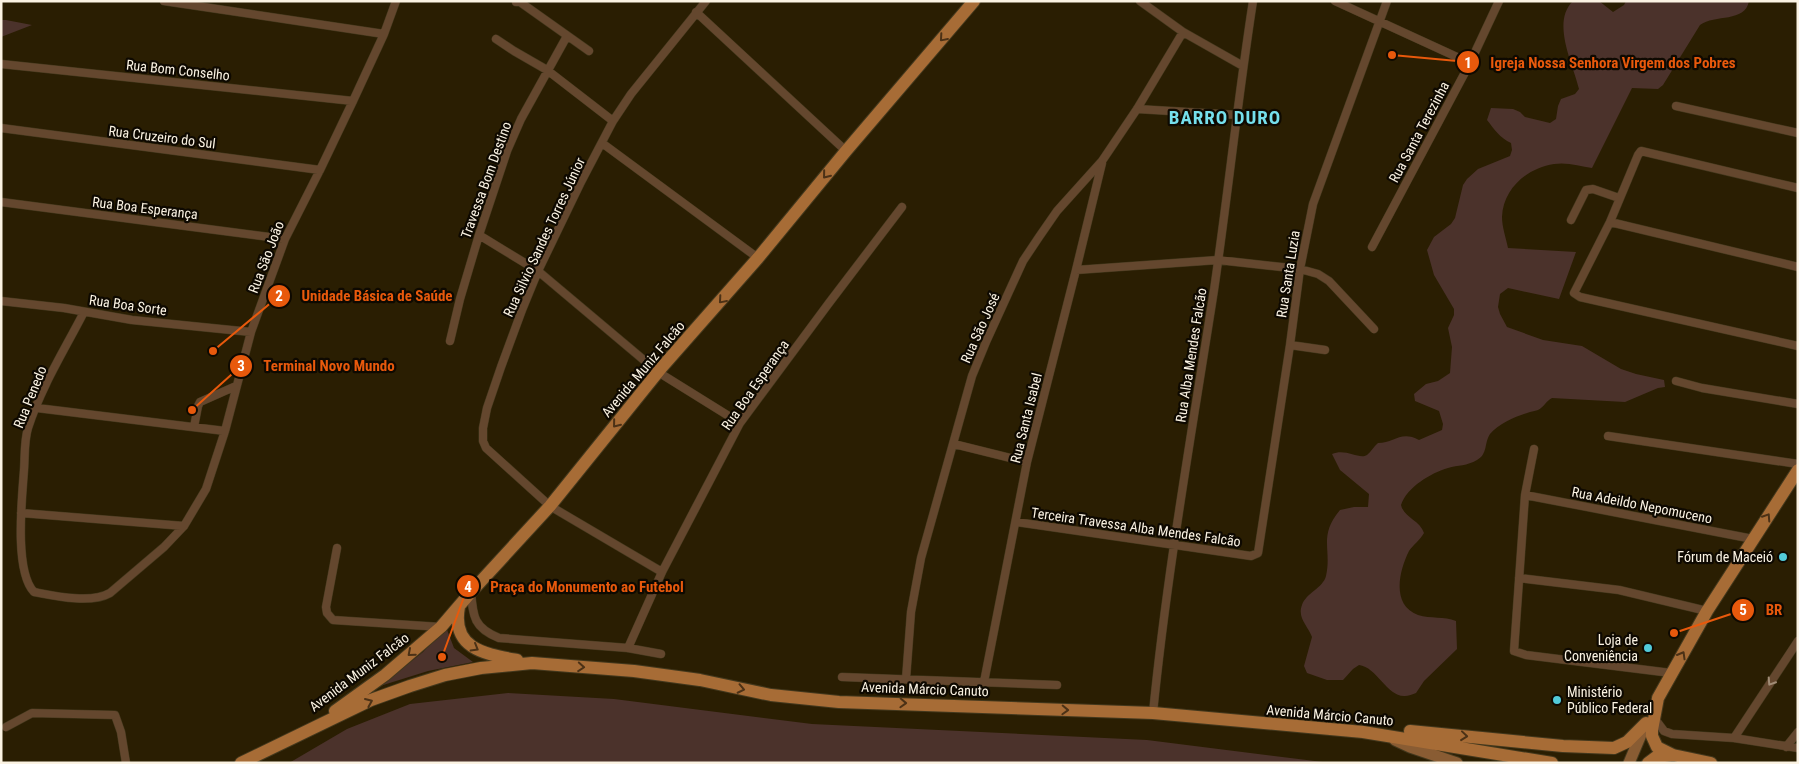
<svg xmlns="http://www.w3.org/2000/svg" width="1799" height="764" font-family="'Roboto Condensed',sans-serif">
	<rect width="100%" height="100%" fill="#2a1e02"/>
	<path fill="#4b322b" d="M1573,1H1599L1613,12L1624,5L1626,1H1749C1745,23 1715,14 1700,25L1663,85L1658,89L1632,88L1592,168C1580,166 1567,162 1554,164C1527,168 1503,189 1502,217C1502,227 1506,238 1508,248L1576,252L1559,299L1508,288L1500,294L1498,307L1500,314L1507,327L1543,340L1582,346L1621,369L1636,374L1664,380L1665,387L1658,388L1625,402L1552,398C1546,401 1544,407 1538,410C1536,411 1533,411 1530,412C1517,416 1499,423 1490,434C1484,443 1488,454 1477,460C1467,466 1458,465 1448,468C1431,473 1407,487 1401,505C1404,518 1420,520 1424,533C1420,540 1413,545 1409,551C1399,571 1391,605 1418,615C1431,619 1444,616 1456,621L1457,649L1424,681L1416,693C1413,694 1408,696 1405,696C1387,697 1377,667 1359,665L1353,669L1343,680H1327L1307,673L1304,666L1312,637C1308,626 1297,618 1302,605C1306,593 1323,588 1326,576C1332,549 1318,536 1340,510L1354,507H1368L1369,494L1340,470L1332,454C1346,448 1359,460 1367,455C1371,452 1374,446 1378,443C1394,443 1401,430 1419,440L1442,430L1443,424L1439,411L1415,401L1414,394L1426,384L1438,381L1450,373L1452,347L1448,328L1454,315V309L1434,275L1427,250L1434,237L1451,224L1455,218L1463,185L1467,179L1478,169L1510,156L1512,150L1511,143C1500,138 1494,129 1487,120L1491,108L1513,109L1520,112L1525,117L1550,123L1556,119L1558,106L1561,99L1575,94L1579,89C1573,64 1551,22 1573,1Z
		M1,20H6L32,25L1,37Z
		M446,627L454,648L473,662L428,671L380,686L423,652Z
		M508,693L614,699L812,724L1147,740L1331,763H289L347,729L410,704Z"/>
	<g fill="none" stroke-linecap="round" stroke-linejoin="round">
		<defs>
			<path id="street" d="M164,1L384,34
				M1140,1L1183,32L1243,66
				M1335,1L1470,63
				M516,2H520L589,51
				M696,12L846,151
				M496,39L514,51L547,70L613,121
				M1,64L353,101
				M1676,106L1798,133
				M1137,109L1238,115
				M1,128L320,170
				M602,143L758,258
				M1798,188L1641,151L1638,155L1610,222L1574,293L1580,297L1798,346
				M1,202L285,239
				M1571,220L1586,190L1593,189L1619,198
				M1610,222L1798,267
				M479,235L538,271L658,372L740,423
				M1372,247L1470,63L1499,1
				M1076,270L1218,260L1300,269L1318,274L1329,281L1374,329
				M1,301L64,308L132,320L251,332
				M84,312C65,349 41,387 28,428C24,441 25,456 24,470C22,498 14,571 34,592C55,596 91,604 110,593L164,547L184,526L206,489L225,431L251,332L285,239L320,170L353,101L384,34L396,1
				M450,341L460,299L479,235L507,151L521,119L567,36
				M1290,345L1325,350
				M1676,381L1702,388L1798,404
				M37,408L225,431
				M194,427L198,406L200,402L236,386
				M1608,436L1798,464
				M954,444L1027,462
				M1534,449L1525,495L1514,651L1526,655L1671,673
				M1525,495L1753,539
				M21,513L184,526
				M1016,522L1251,556L1258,553L1290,345L1300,269L1313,204L1387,1
				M337,548L326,607L327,613L333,620L441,627
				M662,572L550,506L486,448L483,441V428L487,408L501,367L522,310L538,271L580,184L613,121L631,94L706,1
				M1519,578L1619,590L1707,611
				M471,592C473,617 474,628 499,638L628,648L661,654
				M628,648L662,572L740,423L829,303L902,207
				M842,677L1057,685
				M906,679L911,612L921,558L972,376L986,342L1023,261L1039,237L1057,211L1102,161L1137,109L1183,32
				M984,682L1027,462L1076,270L1102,163
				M1153,713C1167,572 1192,431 1214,290C1228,194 1238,97 1253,1
				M1655,719L1664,731L1672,734L1734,738L1798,748
				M6,727L32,713L115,715L121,732L126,763
				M1734,738L1798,641
				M1786,747L1798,732"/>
			<path id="secondary" d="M1395,740L1410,747L1457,763
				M1629,763L1645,725"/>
			<path id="primary" d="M459,607C451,649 485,654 517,660
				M335,711L385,675L441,627L471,592L550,506L662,367L758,258L846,151L974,1
				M1410,731L1563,746L1614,748L1627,742L1646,723
				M241,763L371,700L410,686L445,675L481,668L532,663L634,671L700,680L771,695L839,702L1153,713L1363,732L1552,763
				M1648,763L1656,757L1673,755
				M1711,763L1673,755L1657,747L1652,736V730L1658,698L1707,611L1798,470"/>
		</defs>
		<use href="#street" stroke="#43381d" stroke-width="9"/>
		<use href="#secondary" stroke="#43381d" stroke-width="13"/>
		<use href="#primary" stroke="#43381d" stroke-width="14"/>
		<use href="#street" stroke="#64472e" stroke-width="8"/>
		<use href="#secondary" stroke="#895c33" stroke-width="11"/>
		<use href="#primary" stroke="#a76c36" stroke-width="12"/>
	</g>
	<defs><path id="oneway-chevron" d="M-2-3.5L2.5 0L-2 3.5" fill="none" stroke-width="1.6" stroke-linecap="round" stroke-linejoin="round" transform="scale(1.25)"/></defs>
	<g stroke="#4b3116">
		<use href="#oneway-chevron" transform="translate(943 38) rotate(131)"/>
		<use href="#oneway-chevron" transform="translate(826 175) rotate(129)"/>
		<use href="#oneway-chevron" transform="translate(722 300) rotate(131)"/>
		<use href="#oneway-chevron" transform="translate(616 424) rotate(129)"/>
		<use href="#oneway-chevron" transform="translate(1767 517) rotate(-57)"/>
		<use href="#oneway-chevron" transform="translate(475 648) rotate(30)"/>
		<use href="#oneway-chevron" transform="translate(411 653) rotate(139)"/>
		<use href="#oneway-chevron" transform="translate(1682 655) rotate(-60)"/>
		<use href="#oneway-chevron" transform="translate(581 667) rotate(4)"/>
		<use href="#oneway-chevron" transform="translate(741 689) rotate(12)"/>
		<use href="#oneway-chevron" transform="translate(369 702) rotate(-23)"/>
		<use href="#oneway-chevron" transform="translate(903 703) rotate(2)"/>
		<use href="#oneway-chevron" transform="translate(1065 710) rotate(2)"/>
		<use href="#oneway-chevron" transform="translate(1464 736) rotate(6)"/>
	</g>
	<use stroke="#a08c76" href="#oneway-chevron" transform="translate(1771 682) rotate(123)"/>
	<g fill="#52cbd9" stroke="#0e0901" stroke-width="2">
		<circle cx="1783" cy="557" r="5"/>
		<circle cx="1648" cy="648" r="5"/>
		<circle cx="1557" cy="700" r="5"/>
	</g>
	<g text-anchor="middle" stroke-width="4.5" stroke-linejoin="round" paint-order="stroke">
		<g font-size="14" fill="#fbf3e3" stroke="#0e0901">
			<text transform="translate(178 70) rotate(6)" y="5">Rua Bom Conselho</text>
			<text transform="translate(1419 132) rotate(-62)" y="5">Rua Santa Terezinha</text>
			<text transform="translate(162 137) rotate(7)" y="5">Rua Cruzeiro do Sul</text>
			<text transform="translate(486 180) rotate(-70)" y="5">Travessa Bom Destino</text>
			<text transform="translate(145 208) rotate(7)" y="5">Rua Boa Esperança</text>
			<text transform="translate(544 237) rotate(-65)" y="5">Rua Silvio Sandes Torres Júnior</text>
			<text transform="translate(266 257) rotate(-69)" y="5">Rua São João</text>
			<text transform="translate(1288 274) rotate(-81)" y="5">Rua Santa Luzia</text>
			<text transform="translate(128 305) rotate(8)" y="5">Rua Boa Sorte</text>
			<text transform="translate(980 328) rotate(-66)" y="5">Rua São José</text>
			<text transform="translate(1191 355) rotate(-81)" y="5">Rua Alba Mendes Falcão</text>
			<text transform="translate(643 369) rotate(-50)" y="5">Avenida Muniz Falcão</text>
			<text transform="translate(755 385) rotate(-55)" y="5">Rua Boa Esperança</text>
			<text transform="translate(30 397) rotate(-68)" y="5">Rua Penedo</text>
			<text transform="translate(1026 418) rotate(-76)" y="5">Rua Santa Isabel</text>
			<text transform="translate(1642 505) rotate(11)" y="5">Rua Adeildo Nepomuceno</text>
			<text transform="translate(1136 527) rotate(8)" y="5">Terceira Travessa Alba Mendes Falcão</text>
			<text transform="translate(359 672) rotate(-37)" y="5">Avenida Muniz Falcão</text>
			<text transform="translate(925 689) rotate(2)" y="5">Avenida Márcio Canuto</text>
			<text transform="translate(1330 715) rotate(5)" y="5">Avenida Márcio Canuto</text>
		</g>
		<g font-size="14" fill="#fbf3e3" stroke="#0e0901" text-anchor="end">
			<text x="1773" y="562">Fórum de Maceió</text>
			<text x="1638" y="645">Loja de<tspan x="1638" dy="16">Conveniência</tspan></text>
			<text x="1567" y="697" text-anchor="start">Ministério<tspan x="1567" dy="16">Público Federal</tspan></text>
		</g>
		<g font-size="19" font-weight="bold" letter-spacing="1" fill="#75dfec" stroke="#0e0901">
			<text x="1225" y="124">BARRO DURO</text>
		</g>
	</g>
	<path fill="none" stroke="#e8590c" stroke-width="2" d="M1392 55L1468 62M213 351L279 296M192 410L241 366M442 657L468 586M1674 633L1743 610"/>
	<g fill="#e8590c" stroke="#0e0901" stroke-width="2">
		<circle cx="1392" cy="55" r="5"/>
		<circle cx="213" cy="351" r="5"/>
		<circle cx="192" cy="410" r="5"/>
		<circle cx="442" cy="657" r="5"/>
		<circle cx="1674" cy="633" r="5"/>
		<circle cx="1468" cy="62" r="12"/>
		<circle cx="279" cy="296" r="12"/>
		<circle cx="241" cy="366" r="12"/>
		<circle cx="468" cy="586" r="12"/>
		<circle cx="1743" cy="610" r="12"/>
	</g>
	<g font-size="15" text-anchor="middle" font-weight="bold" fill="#fff">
		<text x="1468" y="68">1</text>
		<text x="279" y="301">2</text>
		<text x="241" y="371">3</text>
		<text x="468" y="592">4</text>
		<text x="1743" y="615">5</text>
	</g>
	<g font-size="15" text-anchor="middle" font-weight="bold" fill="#e8590c" stroke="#0e0901" stroke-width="4.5" stroke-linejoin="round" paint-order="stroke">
		<text x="1613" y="68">Igreja Nossa Senhora Virgem dos Pobres</text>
		<text x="377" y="301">Unidade Básica de Saúde</text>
		<text x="329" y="371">Terminal Novo Mundo</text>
		<text x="587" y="592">Praça do Monumento ao Futebol</text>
		<text x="1774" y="615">BR</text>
	</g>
	<rect width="1799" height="764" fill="none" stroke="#fbf3e3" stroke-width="5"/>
</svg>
